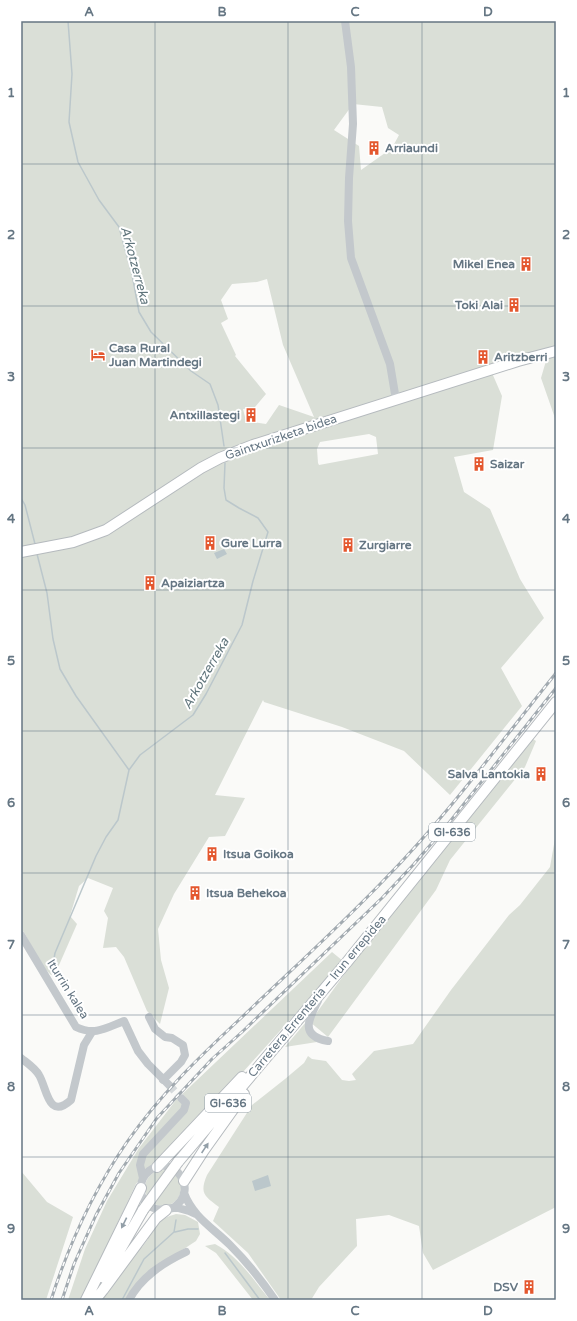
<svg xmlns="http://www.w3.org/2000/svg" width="577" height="1321" font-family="'Varela Round',sans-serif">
	<rect width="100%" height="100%" fill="#fafaf8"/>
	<path fill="#dadfd7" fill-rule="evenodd" d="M21,21H556V421L541,378L548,354L489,366L502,396L493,450L454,457L464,492L490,509L520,579L544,618L501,668L522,706L450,795L404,751L342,727L264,702L263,700L215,795L245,798L225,836L209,837L174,894L158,929L161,960L169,988L160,1024L147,1011L124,957L116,947L103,948L108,918L104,911L113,888L88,878L79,886L70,916L77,924L56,972L51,975L43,967L25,934L23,931H21ZM353,104L382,107L388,128L399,135L392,148L361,170L359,146L334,130ZM267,279L283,345L314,417L279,405L266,424L246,421L243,409L255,407L266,394L235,356L236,355L221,323L228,319L221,300L232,284L257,282ZM369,434L376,437L378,454L319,465L318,463L317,449L320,442Z
		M533,739L536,741L525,767L450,860L436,890L328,1037L310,1022L377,929Z
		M556,833V1207L433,1270L423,1253L419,1226L389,1215L356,1219L357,1246L319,1287L311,1300H281L248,1253L213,1221L219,1207C205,1196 199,1194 207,1175L252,1105L285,1079L304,1063L308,1056L312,1059L326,1061L342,1080L349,1081L356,1080L352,1074L374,1051L413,1044L451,990L509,915L520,905L550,867Z
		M332,952L343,961L243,1072L157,1159L136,1184L81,1300H68L85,1249L107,1201L139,1148L176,1100Z
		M306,1022L317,1042L285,1047Z
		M145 1188a18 18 0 1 1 36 0a18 18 0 1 1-36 0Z
		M21,1171L47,1202L73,1217L46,1300H21Z
		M176,1214L185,1215L198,1222L200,1234L196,1241L164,1262L128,1300H101L140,1245L142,1247L148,1239L147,1238C157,1223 159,1219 176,1214Z
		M215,1244C239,1257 253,1279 270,1300H253L216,1253L205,1246Z"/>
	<path fill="#bbc7cb" d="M224,549L227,554L217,559L214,553Z
		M268,1175L271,1186L255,1191L252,1181Z"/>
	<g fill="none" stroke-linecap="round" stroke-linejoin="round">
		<path stroke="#bbc7cb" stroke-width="1.5" d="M68,21L72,74L69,122L78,162L99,200L119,227L132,274L139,312L151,332L191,371L210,384L218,405L224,446
			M21,498L25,505L35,544
			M37,554L47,593L53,639L60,669L76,696L129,770
			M52,970L55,953L96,856L106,837L118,820L129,770L140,755L193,715L206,694L242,625L253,581L268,532L258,518L239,508L226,500L224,488L225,463
			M175,1232L188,1229H198
			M225,1253L260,1300
			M122,1300L144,1259L174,1232L176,1220"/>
		<path stroke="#d5d9db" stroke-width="8" stroke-dasharray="8 4" stroke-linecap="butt" d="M169,1085L182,1099"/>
		<defs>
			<path id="major" d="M21,552L73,542L106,530L201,468L220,458L253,445L518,361L556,351
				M178,1162L347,962L556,702
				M157,1167L242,1077
				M184,1181L204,1150L244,1094
				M104,1278L143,1210
				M86,1300L141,1188
				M95,1300L103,1290L156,1218L166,1210"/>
		</defs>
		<use href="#major" stroke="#b5babe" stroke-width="12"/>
		<path stroke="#c3c8cc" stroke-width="8" d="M345,21L351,67L353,124L349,178L348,221L351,258L390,364L396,400
			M21,935L76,1027C95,1036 106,1028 124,1021L138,1051L148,1064L169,1085
			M318,1001C308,1020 300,1036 328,1041
			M149,1017L155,1029L165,1037L172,1038L183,1045L185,1055L181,1062L163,1080
			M21,1058C27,1063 35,1068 39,1075C47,1088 48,1121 71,1100L84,1045L92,1032
			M143,1178L140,1165L143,1154L184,1110L186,1103L182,1099
			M184,1193C193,1217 213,1228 230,1245C247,1262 262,1281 275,1300
			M173,1208C201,1190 173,1152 149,1171C144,1175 141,1180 141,1187C140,1195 144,1203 151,1207C159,1211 164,1209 172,1208C180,1207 189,1211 196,1214
			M129,1300C141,1277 163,1263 186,1252"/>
		<use href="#major" stroke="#fff" stroke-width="10"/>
		<defs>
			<path id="rail" d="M51,1300C69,1244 93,1191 127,1142C159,1096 199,1057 240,1019C288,973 338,928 384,880C447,816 500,743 556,673
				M62,1300L74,1264L96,1215L119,1173L157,1118L212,1059L242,1032L382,898L414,864L444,829L556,688"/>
		</defs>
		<use href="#rail" stroke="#a2aab0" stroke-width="3"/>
		<use href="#rail" stroke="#fff" stroke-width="1.5" stroke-dasharray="4.5" stroke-linecap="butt"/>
		<defs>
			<path id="major-bridge" d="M143,1210L178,1162"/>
		</defs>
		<use href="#major-bridge" stroke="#b5babe" stroke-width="12" stroke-linecap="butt"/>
		<use href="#major-bridge" stroke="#fff" stroke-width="10"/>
	</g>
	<defs><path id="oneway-solid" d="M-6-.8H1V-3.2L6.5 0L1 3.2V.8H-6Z"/></defs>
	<g fill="#939fa8">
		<use href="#oneway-solid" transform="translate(205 1148) rotate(-56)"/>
		<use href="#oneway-solid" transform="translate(124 1223) rotate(116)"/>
	</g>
	<path fill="none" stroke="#657683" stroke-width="1" stroke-opacity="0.55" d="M155,21V1300M288,21V1300M422,21V1300M21,164H556M21,306H556M21,448H556M21,590H556M21,731H556M21,873H556M21,1015H556M21,1157H556"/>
	<defs>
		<symbol id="building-bare" viewBox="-9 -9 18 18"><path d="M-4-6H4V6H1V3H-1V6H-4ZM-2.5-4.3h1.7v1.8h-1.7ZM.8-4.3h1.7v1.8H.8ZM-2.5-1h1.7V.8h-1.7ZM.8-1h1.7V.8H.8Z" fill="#e4572e" stroke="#fff" stroke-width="2.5" paint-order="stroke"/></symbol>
		<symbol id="hotel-bare" viewBox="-9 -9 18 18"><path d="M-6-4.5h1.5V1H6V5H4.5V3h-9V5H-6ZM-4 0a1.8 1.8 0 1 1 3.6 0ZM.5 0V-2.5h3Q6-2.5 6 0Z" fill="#e4572e" stroke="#fff" stroke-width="2.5" paint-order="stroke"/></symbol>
	</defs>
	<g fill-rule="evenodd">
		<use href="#building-bare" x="364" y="138" width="20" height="20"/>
		<use href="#building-bare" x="516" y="254" width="20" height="20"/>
		<use href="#building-bare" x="504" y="295" width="20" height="20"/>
		<use href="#hotel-bare" x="88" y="345" width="20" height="20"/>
		<use href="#building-bare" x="473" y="347" width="20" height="20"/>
		<use href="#building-bare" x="241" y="405" width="20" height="20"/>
		<use href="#building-bare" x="469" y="454" width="20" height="20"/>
		<use href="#building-bare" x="200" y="533" width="20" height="20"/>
		<use href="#building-bare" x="338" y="535" width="20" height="20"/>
		<use href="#building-bare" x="140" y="573" width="20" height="20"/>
		<use href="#building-bare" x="531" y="764" width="20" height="20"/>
		<use href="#building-bare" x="202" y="844" width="20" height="20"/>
		<use href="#building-bare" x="185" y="883" width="20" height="20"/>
		<use href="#building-bare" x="519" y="1277" width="20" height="20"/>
	</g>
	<g text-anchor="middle" stroke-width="4" stroke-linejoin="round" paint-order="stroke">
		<g fill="#fff" stroke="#939fa8" stroke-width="1">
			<rect x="429" y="823" width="46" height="18" rx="3"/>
			<rect x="205" y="1094" width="46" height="18" rx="3"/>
		</g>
		<g font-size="11" font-weight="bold" fill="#657683">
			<text x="452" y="836">GI-636</text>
			<text x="228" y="1107">GI-636</text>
		</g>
		<g font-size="12" font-weight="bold" fill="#657683" stroke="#fff" text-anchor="start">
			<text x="385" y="152">Arriaundi</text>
			<text x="515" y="268" text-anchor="end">Mikel Enea</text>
			<text x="503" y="309" text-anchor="end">Toki Alai</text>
			<text x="109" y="352">Casa Rural<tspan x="109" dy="14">Juan Martindegi</tspan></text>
			<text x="494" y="361">Aritzberri</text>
			<text x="240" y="419" text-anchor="end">Antxillastegi</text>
			<text x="490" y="468">Saizar</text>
			<text x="221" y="547">Gure Lurra</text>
			<text x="359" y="549">Zurgiarre</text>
			<text x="161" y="587">Apaiziartza</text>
			<text x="530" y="778" text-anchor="end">Salva Lantokia</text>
			<text x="223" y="858">Itsua Goikoa</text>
			<text x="206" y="897">Itsua Behekoa</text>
			<text x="518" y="1291" text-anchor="end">DSV</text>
		</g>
		<g font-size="12" fill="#657683" stroke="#fff">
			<text transform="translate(281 437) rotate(-19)" y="4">Gaintxurizketa bidea</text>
			<text transform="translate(68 989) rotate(58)" y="4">Iturrin kalea</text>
			<text transform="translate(317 996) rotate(-50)" y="4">Carretera Errenteria – Irun errepidea</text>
		</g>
		<g font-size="13" font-style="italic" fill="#60757c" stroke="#fff">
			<text transform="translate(136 265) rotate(75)" y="5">Arkotzerreka</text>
			<text transform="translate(205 673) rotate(-60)" y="5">Arkotzerreka</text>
		</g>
	</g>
	<rect width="577" height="1321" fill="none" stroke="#ffffff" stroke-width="44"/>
	<rect x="22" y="22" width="533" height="1277" fill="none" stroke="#657683" stroke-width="1.5"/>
	<g font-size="13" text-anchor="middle" font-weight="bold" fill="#657683">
		<text x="89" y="16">A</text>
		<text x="222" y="16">B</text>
		<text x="355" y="16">C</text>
		<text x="488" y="16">D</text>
		<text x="11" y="97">1</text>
		<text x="566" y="97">1</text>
		<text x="11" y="239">2</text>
		<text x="566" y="239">2</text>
		<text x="11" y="381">3</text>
		<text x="566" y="381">3</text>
		<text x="11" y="523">4</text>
		<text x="566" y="523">4</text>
		<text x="11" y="665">5</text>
		<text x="566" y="665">5</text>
		<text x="11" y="807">6</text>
		<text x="566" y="807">6</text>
		<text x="11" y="949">7</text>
		<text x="566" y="949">7</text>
		<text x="11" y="1091">8</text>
		<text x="566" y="1091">8</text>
		<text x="11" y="1233">9</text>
		<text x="566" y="1233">9</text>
		<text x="89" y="1315">A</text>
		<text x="222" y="1315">B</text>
		<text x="355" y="1315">C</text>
		<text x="488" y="1315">D</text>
	</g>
</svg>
